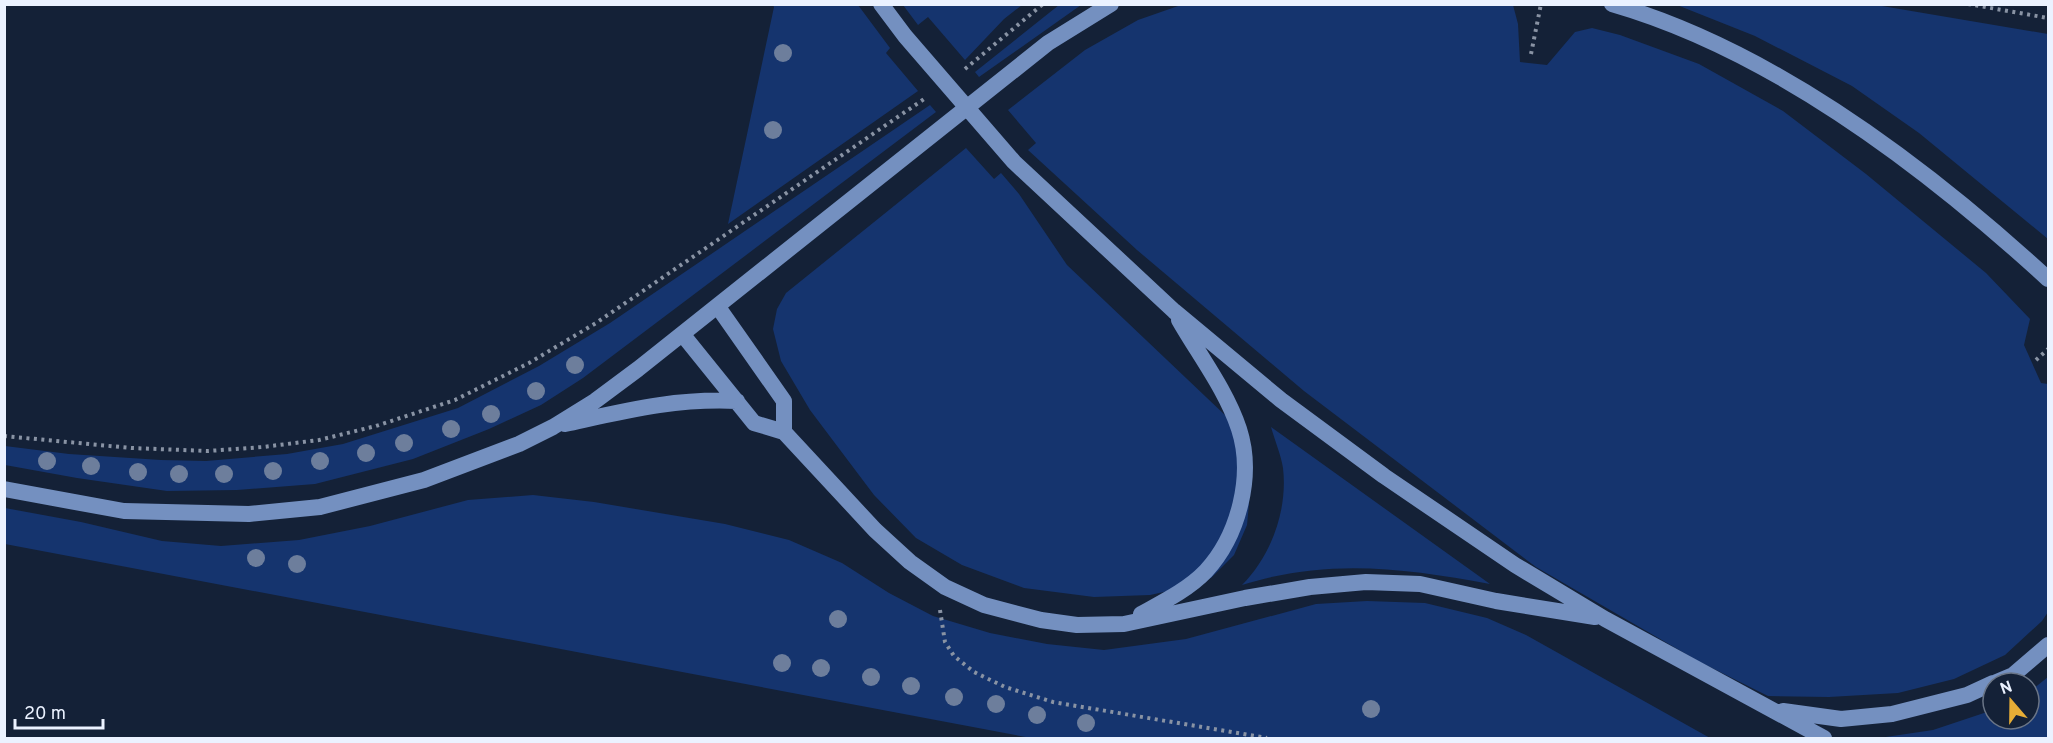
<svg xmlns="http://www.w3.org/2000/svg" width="2053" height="743" font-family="Overpass,sans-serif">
	<rect width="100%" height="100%" fill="#142137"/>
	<path fill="#15346e" d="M773,5H858L890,48L886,53L918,91L728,224L774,7Z
		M903,5H1022L1004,19L965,60L928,17L918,25Z
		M1059,5H1081L979,77L975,72Z
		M1181,5H1513L1518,24L1520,62L1547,65L1575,32L1592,28L1620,35L1699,64L1783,111L1866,174L1986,273L2030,319L2024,345L2041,383L2048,384V612L2042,621L2005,655L1954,679L1898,693L1829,697L1768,696L1698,661L1536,567L1304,391L1137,250L1028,150L1036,143L1008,110L1085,50L1138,20Z
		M1677,5H1876L2048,34V239L1919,133L1852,86L1755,36Z
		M930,105L936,112L583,378L541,405L489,429L413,459L315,484L237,490L167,491L77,478L5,465V446L69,454L161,460L206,461L287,454L343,444L458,408L539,366L610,323Z
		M966,148L994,179L1001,173L1019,194L1067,265L1226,416L1244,454L1250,493L1247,525L1234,555L1211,578L1182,588L1150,595L1094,597L1024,588L962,565L916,538L874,495L810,410L781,361L773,329L777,309L786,293Z
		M1271,427L1490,584C1404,568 1327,558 1242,585C1271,556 1288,510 1283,468C1281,455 1275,441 1271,427Z
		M533,495L594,502L725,524L789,540L842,563L889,593L933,616L990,633L1047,644L1104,650L1186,639L1316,604L1367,601L1425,603L1487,618L1526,635L1710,738H1031L5,544V508L81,522L162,541L221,546L299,540L370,526L468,500Z
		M2048,677V738H1879L1933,730L1993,710V719H2029V692Z"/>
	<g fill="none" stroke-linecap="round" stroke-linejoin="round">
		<path stroke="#8993a4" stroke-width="4" stroke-dasharray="3 4.5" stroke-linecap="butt" d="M1968,4L2048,18
			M1531,54L1541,4
			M965,69L1043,4
			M2036,360L2048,349
			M4,436L131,448L208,451L263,447L319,440L376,426L455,400L529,363L596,323L927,97
			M940,610L945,642L954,656L974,672L1005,687L1053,702L1267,738"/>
		<path stroke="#7490c0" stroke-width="16" d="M881,4L905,36L1014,162L1174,311L1281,400L1384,476L1515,565L1605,619L1824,738
			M1612,4C1772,50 1927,168 2048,279
			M718,307L784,401V432
			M683,335L754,423L784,432L875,530L910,562L945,587L984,605L1041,620L1077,625L1124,624L1245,598L1310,587L1366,582L1420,584L1496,601L1595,617
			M565,424C625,411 675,398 737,401
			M4,489L124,511L249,514L320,507L424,480L519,444L553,427L595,401L638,369L1048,43L1111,4
			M1141,614C1163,602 1189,589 1206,571C1239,535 1254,475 1239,429C1226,390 1199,355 1179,320
			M1994,683L2013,675L2048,645
			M1783,711L1841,719L1892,714L1967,695L1993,683"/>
	</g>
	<g fill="#6d7e9c">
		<circle cx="783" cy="53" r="9"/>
		<circle cx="773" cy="130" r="9"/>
		<circle cx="575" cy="365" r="9"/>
		<circle cx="536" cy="391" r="9"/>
		<circle cx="491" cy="414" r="9"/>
		<circle cx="451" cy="429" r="9"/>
		<circle cx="404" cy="443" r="9"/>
		<circle cx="366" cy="453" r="9"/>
		<circle cx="47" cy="461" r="9"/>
		<circle cx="320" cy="461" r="9"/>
		<circle cx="91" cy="466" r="9"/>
		<circle cx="273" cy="471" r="9"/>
		<circle cx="138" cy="472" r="9"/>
		<circle cx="179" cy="474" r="9"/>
		<circle cx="224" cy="474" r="9"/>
		<circle cx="256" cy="558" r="9"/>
		<circle cx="297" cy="564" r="9"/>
		<circle cx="838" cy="619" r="9"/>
		<circle cx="782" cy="663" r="9"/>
		<circle cx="821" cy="668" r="9"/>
		<circle cx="871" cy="677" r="9"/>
		<circle cx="911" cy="686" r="9"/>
		<circle cx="954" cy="697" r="9"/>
		<circle cx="996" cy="704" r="9"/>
		<circle cx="1371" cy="709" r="9"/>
		<circle cx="1037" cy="715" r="9"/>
		<circle cx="1086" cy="723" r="9"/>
	</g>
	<rect width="2053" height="743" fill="none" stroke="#ebf2ff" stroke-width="12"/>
	<g transform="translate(2011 701) rotate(340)"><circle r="28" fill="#142137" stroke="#6a7587" stroke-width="1.5"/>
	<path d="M0-4.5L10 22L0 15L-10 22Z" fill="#e6ad36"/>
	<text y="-9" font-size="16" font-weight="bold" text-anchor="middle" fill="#ebf2ff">N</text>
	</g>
	<path d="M15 719v9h88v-9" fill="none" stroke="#ebf2ff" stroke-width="3"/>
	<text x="24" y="719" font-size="18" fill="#ebf2ff" stroke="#142137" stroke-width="4.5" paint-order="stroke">20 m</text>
</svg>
